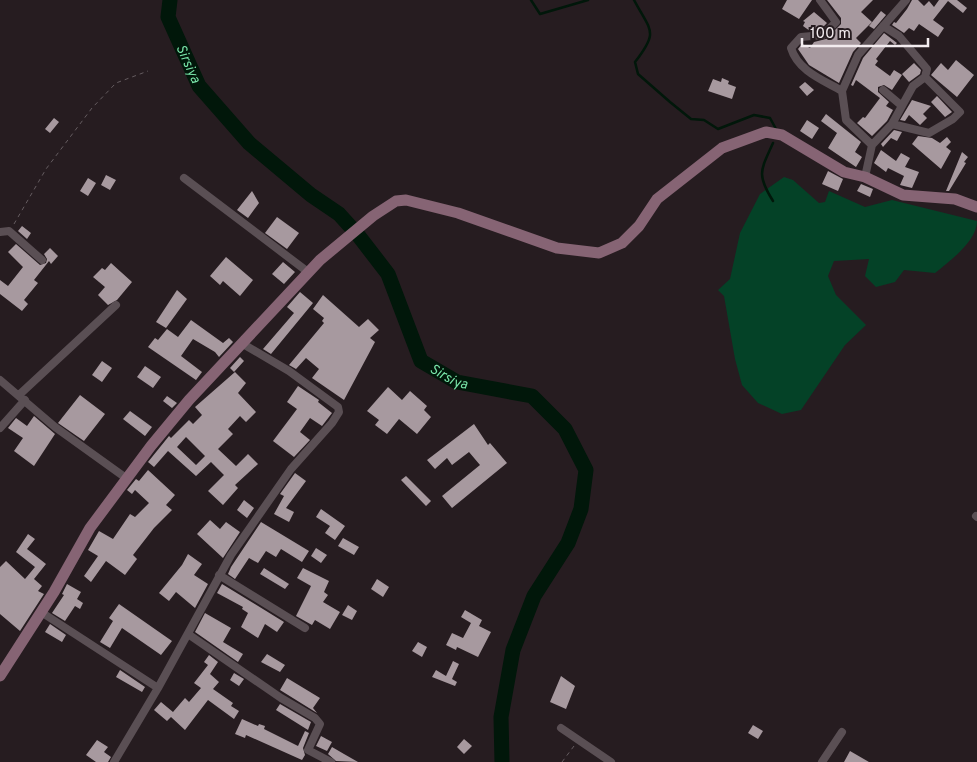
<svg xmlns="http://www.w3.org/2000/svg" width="977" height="762" font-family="Overpass,sans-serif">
	<rect width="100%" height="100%" fill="#261c20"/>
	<path fill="#044227" d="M784,177L793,180L819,203L825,202L829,191L865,207L892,200L973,220L977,221C977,241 950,261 935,273L904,270L895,282L876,287L865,276L869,259L834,261L828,276L836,295L866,325L845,345L801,410L782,414L758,403L742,385L735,359L724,296L718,290L730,279L740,233L760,194Z"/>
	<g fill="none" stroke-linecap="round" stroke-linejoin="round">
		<path stroke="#01170a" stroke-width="2.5" d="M531,0L540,14L588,0
			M634,0C651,32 659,31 635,62L638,74L670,102L691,119L704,120L718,129L754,115L770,118L776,129
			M773,201C756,174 761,170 773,143"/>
		<path stroke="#01170a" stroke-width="15" id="s1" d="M170,0L168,17L199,86L249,143L311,195L339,214L358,235L388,274L421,361L457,382L532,396L565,429L586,470L581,509L568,543L534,596L513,650L501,717L502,762"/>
	</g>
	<path fill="#a7999f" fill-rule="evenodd" d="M787,0H812L799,19L782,9Z
		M827,0H873L861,12L872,22L856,38L861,43L853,52L839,83L809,65L798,49L802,44L810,48L814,42L826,39L841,24V18Z
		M912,0H918L924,6L929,1L934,7L939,0H957L967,8L963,13L948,1L933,20L944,28L938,37L919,24L914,31L909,28L904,33L892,25L894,22L896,23L907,9Z
		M881,11L886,15L874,29L869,26Z
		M814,12L827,23L820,30L810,31L803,26L805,22L803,21Z
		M884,33L897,43L895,45L890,41L876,59L878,61L875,65L890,76L894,70L902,75L892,90L884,85L878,87V92L889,102L886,106L893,110L887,121L872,136L857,123L863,117L865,118L880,98L856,80L853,86L851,85L863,58Z
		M956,60L974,75L957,97L931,75L941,63L948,70Z
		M914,63L921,70L920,74L909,82L902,74Z
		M722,78L729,81L728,84L736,87L732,99L708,91L713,79L721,82Z
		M805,82L814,90L807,96L799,87Z
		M937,96L952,112L945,117L931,102Z
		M912,100L931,106L923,114L927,118L920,125L909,115L905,121L900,120Z
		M826,114L861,142L855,152L862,157L856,167L828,148L837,133L821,121Z
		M54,118L59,122L50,133L45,129Z
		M807,120L819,128L812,139L800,131Z
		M894,130L902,132L897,141L891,138L883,147L881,144Z
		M918,136L932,138L940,143L947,137L951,142L946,147L951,151L941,169L912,144Z
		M881,150L896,161L901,153L910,158L905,167L919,172L912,188L900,185L904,176L888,168L886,172L874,163Z
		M962,152L968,157L964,162L966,163L949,191H946Z
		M828,171L843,179L838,191L822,184Z
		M106,175L116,180L110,190L101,185Z
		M88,178L96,183L88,196L80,191Z
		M861,184L873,189L870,197L857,191Z
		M252,191L259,203L248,218L237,210Z
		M277,217L299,233L287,249L265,233Z
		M22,226L31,233L27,239L18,231Z
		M16,244L40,265L46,263L47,259L44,254L50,248L58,256L51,264L49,261L34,280L38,283L24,300L28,304L22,311L0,294V280L8,286L23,267L8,252Z
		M226,257L253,280L240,296L223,281L220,285L210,276Z
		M283,262L295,272L284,284L272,274Z
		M111,263L132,282L117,300L108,305L98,295L105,287L93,277L102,268L105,270Z
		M177,290L187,299L166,328L156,322Z
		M300,292L313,303L271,354L263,349L294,313L287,307Z
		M323,295L359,327L368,319L379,330L370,338L375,342L344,400L312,378L319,369L306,358L296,369L289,365L324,323L322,321L324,318L313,309Z
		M191,320L223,343L229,338L233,342L219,357L215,352L193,339L181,356L202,372L196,380L148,347L155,338L158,340L167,329L178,337Z
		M240,357L244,361L234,372L230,368Z
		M102,361L112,368L102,382L92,375Z
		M145,366L161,377L153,388L137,377Z
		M235,372L246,383L238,393L256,412L246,422L240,416L228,429L233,434L218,449L236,466L248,454L258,464L235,485L238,488L223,505L208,491L224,475L211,462L196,476L168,451L154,467L148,462L169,436L171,438L189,420L193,424L202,415L195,407ZM186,437L205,456L196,465L177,447Z
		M298,386L319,400L318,402L332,413L322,426L310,418L300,432L310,440L294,457L273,441L297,409L287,402Z
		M388,387L402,400L410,391L427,406L424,410L431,417L417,434L399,419L387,434L375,425L379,420L367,411Z
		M80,395L105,414L84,441L58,423Z
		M167,396L177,403L172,408L163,401Z
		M130,411L152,427L145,436L123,419Z
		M34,416L55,434L34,466L14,451L23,438L8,428L16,418L27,426Z
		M474,424L488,445L490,443L507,463L452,508L442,496L480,465L469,452L452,465L447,458L435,469L427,460Z
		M148,470L175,495L166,505L172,510L154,528L133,555L137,559L125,575L106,561L91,582L84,576L98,556L88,550L99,531L113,539L130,514L135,517L149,503L135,490L132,494L127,490L136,479L139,481Z
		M295,473L306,481L286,508L294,512L289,522L274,514L284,496L280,494Z
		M406,476L431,501L426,506L401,480Z
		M244,500L254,508L247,518L237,510Z
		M321,509L345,526L335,540L325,533L330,526L316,517Z
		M210,520L220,529L226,522L240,532L223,558L197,534Z
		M261,522L309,551L302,562L281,549L276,557L266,551L258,563L249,558L235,579L228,574L231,567Z
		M28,534L35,539L27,549L46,564L34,579L42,586L38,591L44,594L20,631L0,614V567L6,561L25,579L35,567L16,552Z
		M343,538L359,547L354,555L338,546Z
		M316,548L327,555L321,563L311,556Z
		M188,554L202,564L194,575L208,584L195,608L176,592L169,601L159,593L182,565Z
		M264,568L289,584L285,589L260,574Z
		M303,568L329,581L324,592L328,595L323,602L340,612L330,629L315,620L312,625L296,616L311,586L297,578Z
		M377,579L389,587L383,597L371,589Z
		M67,584L81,592L77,599L83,603L80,609L75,606L65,621L52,613L64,595L62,594Z
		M222,584L284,622L277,632L265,624L258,638L241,627L248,613L242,609L243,607L217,593Z
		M119,604L172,641L161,655L122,628L110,648L100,642L113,621L109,618Z
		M348,605L357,611L352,620L342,615Z
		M465,610L482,620L479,626L491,632L478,657L457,647L456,650L446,645L452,633L463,638L471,623L461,617Z
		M205,613L231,628L223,642L243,654L238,662L195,632Z
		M50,624L66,635L62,642L45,632Z
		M418,642L427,647L422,657L412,651Z
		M267,654L285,665L280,672L261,662Z
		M209,655L218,662L210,674L219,682L213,689L233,703L231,706L239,711L234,719L208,700L185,730L171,717L167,721L154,710L161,702L173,712L185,698L189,702L201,688L194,683L208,665L204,662Z
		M453,661L459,664L452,679L457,682L455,686L432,677L436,670L446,676Z
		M120,670L145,687L142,692L116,677Z
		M234,673L244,679L239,686L230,680Z
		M561,676L575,686L566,709L550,702Z
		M287,678L320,698L313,708L317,713L280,690Z
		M280,704L311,722L308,730L276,710Z
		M242,719L258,726L259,724L265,726L264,729L298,746L305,731L309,733L303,748L305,755L302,760L246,735L245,738L235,734Z
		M753,725L763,731L758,739L748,733Z
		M321,736L332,742L327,751L316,746Z
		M464,739L472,746L464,754L457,747Z
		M97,740L108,747L104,752L111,757L108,762H96L86,755Z
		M332,747L344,754L358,762L336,761L328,754Z
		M850,751L869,762H844Z"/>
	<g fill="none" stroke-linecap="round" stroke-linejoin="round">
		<path stroke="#655c60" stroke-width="1" stroke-dasharray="4 4" stroke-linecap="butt" d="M14,224L46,169L92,108L116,83L148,71
			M562,762L574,746"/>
		<path stroke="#5a4f54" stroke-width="8" d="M820,0L836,22L823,35L801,37L791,48C798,71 823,80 842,91L846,120L872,145L865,177
			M883,90L902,106
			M842,91L858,55L906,0
			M892,124L929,133L953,119L960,112L925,77
			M872,145L892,124L913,86L925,77L927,69L899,36L883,26
			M184,178L308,272
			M0,232L9,231L42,260
			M0,380L55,427L126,478
			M19,395L116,305
			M0,428L25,400
			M976,516L977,517
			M219,575L305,628
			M41,612L158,688
			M188,634L281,698L315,718L320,724L308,750L331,762
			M561,728L611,762
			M114,762L158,688L231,555L291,469L332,423L339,412L338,407L289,371L243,344
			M822,762L842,732"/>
		<path stroke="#866474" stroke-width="11" d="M0,676L54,592L90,528L151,446L189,400L320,260L373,216L396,201L406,200L458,213L557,248L599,253L622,243L639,226L657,199L722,148L766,132L782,135L844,172L865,177L903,195L955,199L977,207"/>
	</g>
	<g text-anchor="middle" stroke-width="5" stroke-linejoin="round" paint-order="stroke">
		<g font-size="14" font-style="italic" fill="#78e3a8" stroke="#261c20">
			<text dy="5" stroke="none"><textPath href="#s1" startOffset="68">Sirsiya</textPath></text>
			<text dy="5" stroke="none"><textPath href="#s1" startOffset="486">Sirsiya</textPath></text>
		</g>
	</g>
	<path d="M802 38v8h126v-8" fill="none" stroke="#f3ecef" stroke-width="2.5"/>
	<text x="810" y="38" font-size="15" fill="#f3ecef" stroke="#261c20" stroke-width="4" paint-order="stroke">100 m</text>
</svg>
